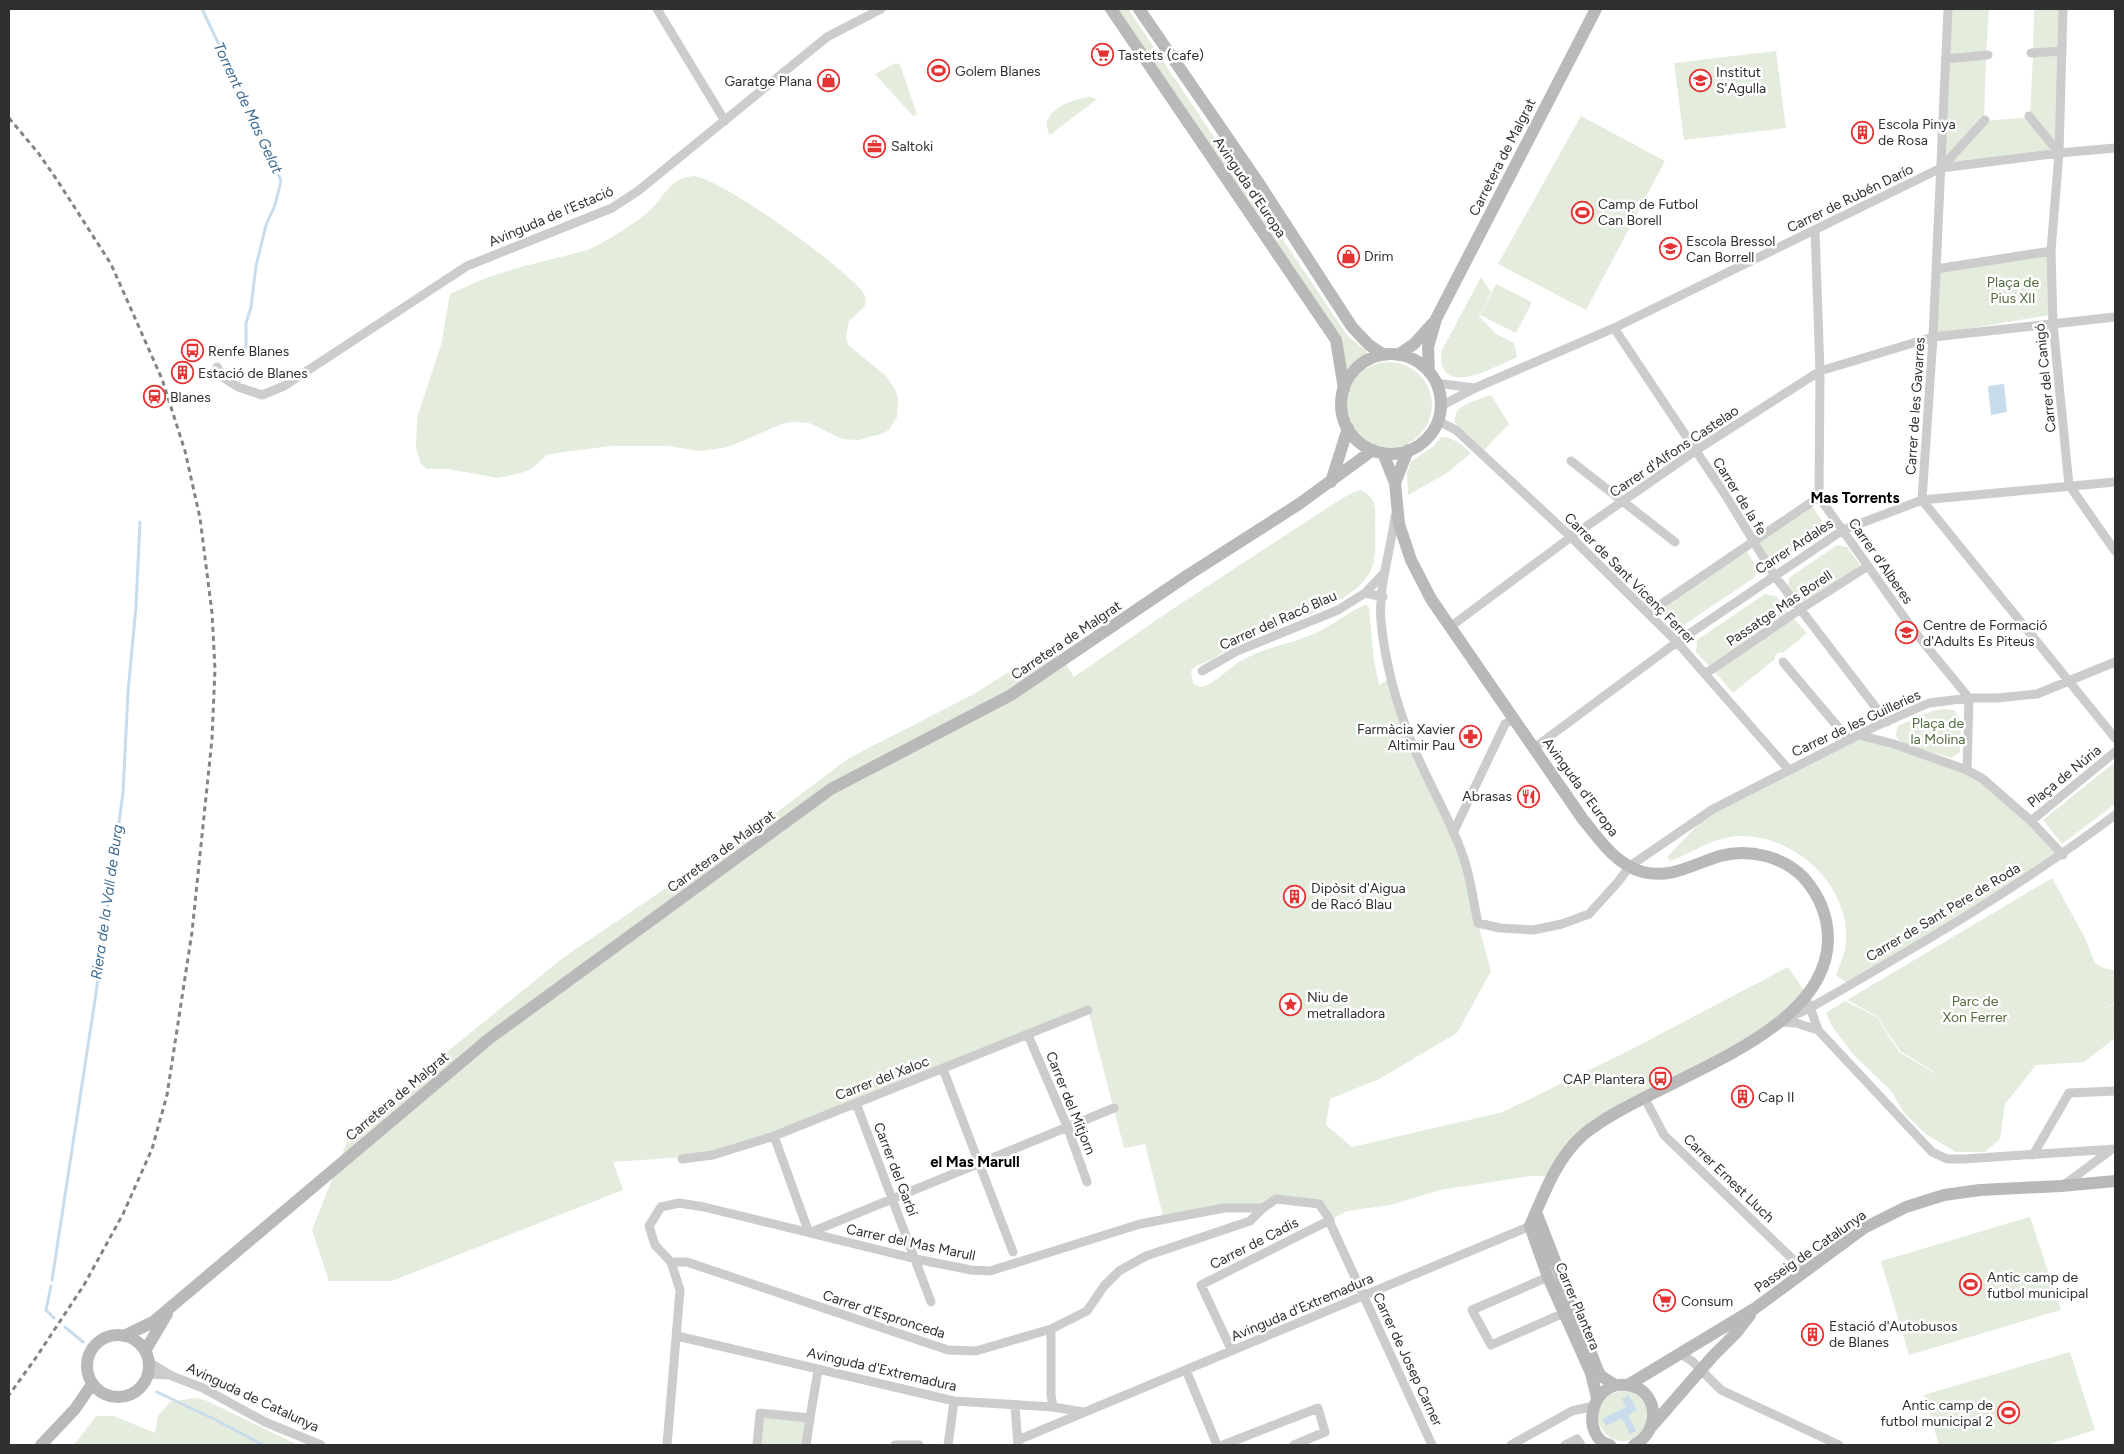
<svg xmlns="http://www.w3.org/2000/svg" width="2124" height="1454" font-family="Figtree,sans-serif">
	<rect width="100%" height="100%" fill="#fff"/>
	<path fill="#e4ecdd" d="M1117,9H1128L1347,335L1366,351V355L1347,368L1344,367L1343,355Z
		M1950,9H1989L1986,54L1947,58Z
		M2034,9H2062L2061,49L2033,51Z
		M1776,51L1786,128L1684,140L1674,63Z
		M2061,52L2056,147L2030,115L2033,54Z
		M1986,58L1984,119L1943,165L1947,61Z
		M896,63L900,65L917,114L913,116L875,74Z
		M1089,97L1097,99L1050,135C1036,112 1072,99 1089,97Z
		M1581,116L1665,161L1586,310L1498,264Z
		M2029,117L2054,151L1945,166L1985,121Z
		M694,176C724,180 842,266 862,291L866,298L865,306L849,321L846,337L848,345L886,376L896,391L898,399L897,417L889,430L881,434L858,440L842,439L809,423L792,422L784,423L733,445L722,448L701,451L667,446H610L557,453L547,455L531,469L521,473L498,478L448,469H427L421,464L416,448L417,418L441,345L450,294L481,280L517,268L588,250C609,240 629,227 647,213C666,198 666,179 694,176Z
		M2051,251L2049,315L1937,334L1940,272Z
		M1481,277L1491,292L1479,316L1496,334L1514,343L1517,357C1496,366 1438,401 1441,352Z
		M1496,284L1532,302L1516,333L1480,315Z
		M1346 405a43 43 0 1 1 86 0a43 43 0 1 1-86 0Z
		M1491,395L1509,424L1484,450L1455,423C1452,404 1477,401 1491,395Z
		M1441,437C1455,438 1461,444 1471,453L1447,473L1408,495L1407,473L1411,461L1433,447Z
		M1360,490C1377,497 1376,509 1375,525C1375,540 1377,556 1371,570C1356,605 1275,627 1242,640C1232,644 1223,652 1213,659C1206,664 1196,663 1191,671L1193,683L1199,687C1216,685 1226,669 1241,661C1263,648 1290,644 1314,634C1332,626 1348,612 1365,605L1369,607L1374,660L1379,685L1390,678L1413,746L1453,833L1491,971L1457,1033L1379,1079L1330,1099L1326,1125L1352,1147L1503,1112L1630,1050L1788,967L1807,995L1779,1026L1583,1135L1551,1176H1531L1440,1190L1390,1205L1347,1211L1330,1220L1319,1204L1276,1199L1263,1208L1164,1220L1145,1144L1124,1148L1088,1010L713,1155L613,1162L623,1190L392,1281H329L312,1230L352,1129L564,957L768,819L849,758L972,695L1049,647L1063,659L1074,677L1171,610L1341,499L1352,493Z
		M1811,505L1823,522L1822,531L1778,561L1768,559L1757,541Z
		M1837,545L1847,547L1861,566L1801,605L1788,588L1789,578Z
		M1745,549L1757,568L1755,577L1681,627L1672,626L1654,608Z
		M1765,594L1776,596L1789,614L1711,668L1696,652L1697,640Z
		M1792,617L1807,633L1783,653L1780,652L1775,655V659L1733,693L1714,671Z
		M1944,709L1954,710L1961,720L1960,752L1952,758C1941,754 1902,746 1897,738C1895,734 1897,730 1898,726L1932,711Z
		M1859,736L1967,770L2063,855L1850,985L1836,975C1839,967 1843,958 1845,950C1855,891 1799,836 1742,836C1714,836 1695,852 1670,861L1667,857L1713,809Z
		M2115,762V804L2062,844L2043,820Z
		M2052,878L2085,938L2095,963L2106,969L2115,970V1003L2101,1010L2115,1004V1038L2084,1062L2036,1065L2005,1104L2000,1139L1985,1152H1956L1927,1135L1904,1113L1891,1091L1852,1053L1832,1026L1826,1013L1845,1001L1877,1017L1899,1052L1933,1072L1937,1085L1933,1071L1900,1051L1877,1016L1847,1000Z
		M2030,1217L2061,1310L1909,1355L1881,1261Z
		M2070,1352L2095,1430L2047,1445H1939L1924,1395Z
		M1598 1416a25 25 0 1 1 50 0a25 25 0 1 1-50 0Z
		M195,1398L205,1400L298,1445H74L96,1416H114L155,1433L158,1416L170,1402Z
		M764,1413L810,1418L806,1445H759Z"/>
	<path fill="#c9dcec" d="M2004,384L2007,412L1991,415L1988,386Z
		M1629,1395L1637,1410L1628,1415L1636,1431L1630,1434L1622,1418L1606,1426L1602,1419L1626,1407L1622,1399Z"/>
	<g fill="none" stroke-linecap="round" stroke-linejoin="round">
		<path stroke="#c9dcec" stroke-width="3" d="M202,9L265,141L281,181L275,205L266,225L256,266L251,307L246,323V351
			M52,1280L95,1000L123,793L128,692L136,606L140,522
			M51,1286L46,1310L54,1318
			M65,1327L83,1342
			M157,1392L214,1419L263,1445"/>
		<path stroke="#ccc" stroke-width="9" d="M657,9L725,121
			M1948,9L1933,337L1922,500L2115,738
			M2063,9L2059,153L2051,251L2053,324L2069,485L2115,551
			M2031,53L2062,51
			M1946,59L1988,55
			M2029,116L2059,153
			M1941,168L1985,120
			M1815,230L1820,371L1819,497L1914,631L1969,698L1967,770
			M1936,269L2051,251
			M1614,328L1726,496L1774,575L1887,722
			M217,367L224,378L238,387L262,395L284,386L467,266L612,208L638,191L827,37L881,9
			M1436,383L1474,388
			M1441,406L1475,388L1614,328L1941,168L2059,153L2115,148
			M1438,421L1456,430L1571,537L1677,642L1789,770
			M1571,461L1675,542
			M1395,516C1391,550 1378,586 1381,621C1385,664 1397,706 1413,746C1428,783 1450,818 1463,856C1471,878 1473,900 1478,923L1500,928L1533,930L1562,924L1589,914L1618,882L1630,866L1713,809L1874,727L1929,703L1969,698H1997L2037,694L2115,662
			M1383,597L1365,593L1385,572
			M1648,613L1819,497
			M1450,627L1571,537L1695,451L1820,371L1933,337L2115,317
			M1783,662L1849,740
			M1202,671L1237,651L1338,610L1365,593
			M1705,674L1799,610L1868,566
			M1859,735L1894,744L1967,770L1983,779L2031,821L2063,855
			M1534,748L1677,642L1843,530L1922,500L2115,482
			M2031,821L2115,752
			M1453,833L1505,724L1513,719
			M1809,1004L1818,1030L1932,1152L1947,1159H1964L2115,1149
			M1788,1018L1810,1008C1914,948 2019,888 2115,815
			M1779,1022L1796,1023L1818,1030
			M1028,1035L1067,1126L1087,1182
			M943,1069L1013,1252
			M1644,1097L1664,1135L1806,1272
			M856,1103L931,1302
			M774,1136L809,1233L1114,1108
			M2033,1155L2069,1093L2115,1091
			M682,1159L713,1155L774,1136L1088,1010
			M2065,1184L2111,1150
			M671,1262H687L948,1350L976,1351L1051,1329L1087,1311L1104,1286L1119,1271L1146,1256L1250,1221L1263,1208
			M1548,1277L1472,1310L1491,1345L1564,1313
			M1051,1329V1395L1053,1407
			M677,1336L954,1401L1053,1407L1083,1412
			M1232,1351L1201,1285L1330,1220
			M1679,1353L1692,1361L1721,1390L1839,1445
			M149,1362L172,1376L203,1388L265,1422L321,1445
			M1186,1370L1217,1445
			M148,1374L168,1375
			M1015,1406L1018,1445
			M1018,1440L1535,1224
			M667,1445L680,1290L671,1262L655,1245L649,1226L661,1207L679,1203L704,1207L916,1259L971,1270L990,1271L1140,1224L1224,1208H1263L1276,1199L1319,1204L1326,1214L1432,1445
			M757,1445L760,1413L810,1418L818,1370
			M806,1445L810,1418
			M895,1445H919
			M948,1445L954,1401
			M1223,1445L1318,1408L1325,1432L1294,1445
			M1511,1445L1572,1411L1594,1406
			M1565,1445L1577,1439L1581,1445"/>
		<path stroke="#b9b9b9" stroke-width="12" d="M1111,9L1336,340L1344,389
			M1139,9L1260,185L1352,327L1369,345L1384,355
			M1341 404a50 50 0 1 1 100 0a50 50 0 1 1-100 0Z
			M1398,355L1414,344L1433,323
			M1429,372L1428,347L1436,319L1596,9
			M1383,453L1395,483L1399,524L1411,560L1431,599L1582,818C1598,838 1616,865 1643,872C1672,879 1693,864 1720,856C1748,848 1783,856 1804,878C1819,895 1828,917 1828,940C1826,1041 1648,1080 1583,1135C1556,1159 1544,1194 1530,1226L1548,1277L1591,1373L1597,1398
			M1331,482L1348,428
			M1395,483L1408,450
			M1536,1212L1598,1371L1601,1376L1615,1385
			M87 1366a31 31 0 1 1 62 0a31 31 0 1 1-62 0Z
			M124,1336L153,1322L490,1038L831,789L1011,695L1188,575L1299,504L1373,450
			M145,1351L167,1314
			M1628,1385L1754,1309L1864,1228L1906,1207L1944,1195L1980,1190L2061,1186L2115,1181
			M1652,1426L1713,1356L1736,1333L1750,1315
			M41,1445L75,1409L92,1384
			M1610,1445C1581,1439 1588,1380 1627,1385C1659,1389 1662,1431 1634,1445"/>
		<path stroke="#848484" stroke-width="3" stroke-dasharray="5 4" stroke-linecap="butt" d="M9,118L39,154L57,180L111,264L162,379L185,451L200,518L212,613L215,669L212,739L192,932L167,1095L152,1149L123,1214L84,1285L35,1359L9,1395"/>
	</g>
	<defs>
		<symbol id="supermarket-ring" viewBox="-11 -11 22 22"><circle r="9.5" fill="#fff" stroke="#e53232" stroke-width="1.5"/><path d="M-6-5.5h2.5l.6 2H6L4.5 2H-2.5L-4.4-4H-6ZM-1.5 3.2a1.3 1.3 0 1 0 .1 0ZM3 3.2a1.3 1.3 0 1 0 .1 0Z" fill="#e53232"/></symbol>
		<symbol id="stadium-ring" viewBox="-11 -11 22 22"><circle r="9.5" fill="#fff" stroke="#e53232" stroke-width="1.5"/><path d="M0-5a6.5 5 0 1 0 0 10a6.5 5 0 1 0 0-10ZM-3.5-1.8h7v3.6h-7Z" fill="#e53232"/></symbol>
		<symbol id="school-ring" viewBox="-11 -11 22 22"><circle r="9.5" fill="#fff" stroke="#e53232" stroke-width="1.5"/><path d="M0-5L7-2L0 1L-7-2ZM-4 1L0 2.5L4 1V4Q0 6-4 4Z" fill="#e53232"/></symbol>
		<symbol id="shop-ring" viewBox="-11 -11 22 22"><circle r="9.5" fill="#fff" stroke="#e53232" stroke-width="1.5"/><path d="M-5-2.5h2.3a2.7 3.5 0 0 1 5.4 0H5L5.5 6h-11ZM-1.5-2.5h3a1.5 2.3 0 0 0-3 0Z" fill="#e53232"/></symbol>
		<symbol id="building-ring" viewBox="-11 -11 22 22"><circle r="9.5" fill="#fff" stroke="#e53232" stroke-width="1.5"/><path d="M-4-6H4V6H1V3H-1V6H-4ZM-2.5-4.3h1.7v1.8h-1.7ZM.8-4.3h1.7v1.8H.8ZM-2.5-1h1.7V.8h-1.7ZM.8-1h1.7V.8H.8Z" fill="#e53232"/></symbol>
		<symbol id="office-ring" viewBox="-11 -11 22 22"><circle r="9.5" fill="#fff" stroke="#e53232" stroke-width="1.5"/><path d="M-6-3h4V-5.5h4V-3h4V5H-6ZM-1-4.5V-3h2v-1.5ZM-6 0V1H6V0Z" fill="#e53232"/></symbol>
		<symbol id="bus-ring" viewBox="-11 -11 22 22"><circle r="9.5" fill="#fff" stroke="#e53232" stroke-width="1.5"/><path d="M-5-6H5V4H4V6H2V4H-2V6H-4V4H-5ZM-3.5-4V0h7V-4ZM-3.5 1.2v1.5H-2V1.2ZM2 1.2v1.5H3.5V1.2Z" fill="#e53232"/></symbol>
		<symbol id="station-ring" viewBox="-11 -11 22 22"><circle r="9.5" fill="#fff" stroke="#e53232" stroke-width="1.5"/><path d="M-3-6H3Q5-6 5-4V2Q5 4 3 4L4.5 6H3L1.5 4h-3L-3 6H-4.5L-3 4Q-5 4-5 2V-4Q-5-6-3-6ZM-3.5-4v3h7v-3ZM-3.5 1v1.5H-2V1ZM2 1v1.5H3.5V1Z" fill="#e53232"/></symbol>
		<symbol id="pharmacy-ring" viewBox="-11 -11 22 22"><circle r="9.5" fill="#fff" stroke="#e53232" stroke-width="1.5"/><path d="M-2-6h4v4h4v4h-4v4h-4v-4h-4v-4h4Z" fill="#e53232"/></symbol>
		<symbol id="restaurant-ring" viewBox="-11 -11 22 22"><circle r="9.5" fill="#fff" stroke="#e53232" stroke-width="1.5"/><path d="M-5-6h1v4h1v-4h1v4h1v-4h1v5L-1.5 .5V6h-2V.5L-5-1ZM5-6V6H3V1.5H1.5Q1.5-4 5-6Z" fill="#e53232"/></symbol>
		<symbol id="sight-ring" viewBox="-11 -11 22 22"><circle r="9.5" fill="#fff" stroke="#e53232" stroke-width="1.5"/><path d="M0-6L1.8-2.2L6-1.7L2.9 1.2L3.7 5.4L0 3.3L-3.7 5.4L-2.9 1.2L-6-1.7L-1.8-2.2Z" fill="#e53232"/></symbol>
	</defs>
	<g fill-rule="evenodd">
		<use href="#supermarket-ring" x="1090" y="42" width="25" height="25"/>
		<use href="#stadium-ring" x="926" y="58" width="25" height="25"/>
		<use href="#school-ring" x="1688" y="68" width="25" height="25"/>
		<use href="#shop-ring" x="816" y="68" width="25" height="25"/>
		<use href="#building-ring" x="1850" y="120" width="25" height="25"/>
		<use href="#office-ring" x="862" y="134" width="25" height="25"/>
		<use href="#stadium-ring" x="1570" y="200" width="25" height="25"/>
		<use href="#school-ring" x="1658" y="236" width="25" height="25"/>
		<use href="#shop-ring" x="1336" y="244" width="25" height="25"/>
		<use href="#bus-ring" x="180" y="338" width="25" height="25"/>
		<use href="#building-ring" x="170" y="360" width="25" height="25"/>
		<use href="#station-ring" x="142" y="384" width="25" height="25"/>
		<use href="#school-ring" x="1894" y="620" width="25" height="25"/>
		<use href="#pharmacy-ring" x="1458" y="724" width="25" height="25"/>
		<use href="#restaurant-ring" x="1516" y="784" width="25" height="25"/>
		<use href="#building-ring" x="1282" y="884" width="25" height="25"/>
		<use href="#sight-ring" x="1278" y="992" width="25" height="25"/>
		<use href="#bus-ring" x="1648" y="1066" width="25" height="25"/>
		<use href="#building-ring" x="1730" y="1084" width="25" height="25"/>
		<use href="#stadium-ring" x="1958" y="1272" width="25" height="25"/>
		<use href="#supermarket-ring" x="1652" y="1288" width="25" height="25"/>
		<use href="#building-ring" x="1800" y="1322" width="25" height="25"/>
		<use href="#stadium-ring" x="1996" y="1400" width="25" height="25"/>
	</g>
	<g text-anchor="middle" stroke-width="5" stroke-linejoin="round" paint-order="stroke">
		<g font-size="14" fill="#2f2f2f" stroke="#fff" text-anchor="start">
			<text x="1118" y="60">Tastets (cafe)</text>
			<text x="955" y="76">Golem Blanes</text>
			<text x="1716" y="77">Institut<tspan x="1716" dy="16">S'Agulla</tspan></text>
			<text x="812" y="86" text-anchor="end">Garatge Plana</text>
			<text x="1878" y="129">Escola Pinya<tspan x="1878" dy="16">de Rosa</tspan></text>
			<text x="891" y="151">Saltoki</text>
			<text x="1598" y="209">Camp de Futbol<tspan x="1598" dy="16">Can Borell</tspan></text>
			<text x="1686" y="246">Escola Bressol<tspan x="1686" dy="16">Can Borrell</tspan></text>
			<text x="1364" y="261">Drim</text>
			<text x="208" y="356">Renfe Blanes</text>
			<text x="198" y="378">Estació de Blanes</text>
			<text x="170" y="402">Blanes</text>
			<text x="1923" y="630">Centre de Formació<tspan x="1923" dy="16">d'Adults Es Piteus</tspan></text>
			<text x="1455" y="734" text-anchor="end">Farmàcia Xavier<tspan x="1455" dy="16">Altimir Pau</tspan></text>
			<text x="1512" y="801" text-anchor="end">Abrasas</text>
			<text x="1311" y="893">Dipòsit d'Aigua<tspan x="1311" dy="16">de Racó Blau</tspan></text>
			<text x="1307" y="1002">Niu de<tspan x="1307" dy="16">metralladora</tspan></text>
			<text x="1645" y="1084" text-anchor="end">CAP Plantera</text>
			<text x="1758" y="1102">Cap II</text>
			<text x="1987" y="1282">Antic camp de<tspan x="1987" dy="16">futbol municipal</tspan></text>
			<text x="1681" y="1306">Consum</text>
			<text x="1829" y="1331">Estació d'Autobusos<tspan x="1829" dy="16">de Blanes</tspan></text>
			<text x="1993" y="1410" text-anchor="end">Antic camp de<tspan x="1993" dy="16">futbol municipal 2</tspan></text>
		</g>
		<g font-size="14" fill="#2f2f2f" stroke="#fff">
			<text transform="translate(1502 157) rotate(-63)" y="5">Carretera de Malgrat</text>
			<text transform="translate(1250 187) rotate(56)" y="5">Avinguda d'Europa</text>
			<text transform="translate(1850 198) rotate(-26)" y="5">Carrer de Rubén Darío</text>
			<text transform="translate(551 216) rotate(-23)" y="5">Avinguda de l'Estació</text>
			<text transform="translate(2045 378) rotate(-96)" y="5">Carrer del Canigó</text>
			<text transform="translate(1915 406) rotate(-86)" y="5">Carrer de les Gavarres</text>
			<text transform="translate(1674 451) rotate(-34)" y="5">Carrer d'Alfons Castelao</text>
			<text transform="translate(1740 496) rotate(58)" y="5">Carrer de la fe</text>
			<text transform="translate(1794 546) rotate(-33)" y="5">Carrer Ardales</text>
			<text transform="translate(1881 561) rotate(55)" y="5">Carrer d'Alberes</text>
			<text transform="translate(1630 578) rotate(45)" y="5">Carrer de Sant Vicenç Ferrer</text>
			<text transform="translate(1779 608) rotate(-34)" y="5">Passatge Mas Borell</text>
			<text transform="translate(1278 620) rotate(-24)" y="5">Carrer del Racó Blau</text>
			<text transform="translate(1066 640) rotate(-34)" y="5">Carretera de Malgrat</text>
			<text transform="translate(1856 723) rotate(-25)" y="5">Carrer de les Guilleries</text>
			<text transform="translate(2064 776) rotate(-39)" y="5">Plaça de Núria</text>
			<text transform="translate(1581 787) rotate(54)" y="5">Avinguda d'Europa</text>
			<text transform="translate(721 851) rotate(-36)" y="5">Carretera de Malgrat</text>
			<text transform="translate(1943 912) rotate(-31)" y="5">Carrer de Sant Pere de Roda</text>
			<text transform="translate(882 1078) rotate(-21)" y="5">Carrer del Xaloc</text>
			<text transform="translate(397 1096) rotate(-40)" y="5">Carretera de Malgrat</text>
			<text transform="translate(1071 1103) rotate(68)" y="5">Carrer del Mitjorn</text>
			<text transform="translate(896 1169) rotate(69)" y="5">Carrer del Garbí</text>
			<text transform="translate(1729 1178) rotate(44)" y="5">Carrer Ernest Lluch</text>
			<text transform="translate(911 1242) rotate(12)" y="5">Carrer del Mas Marull</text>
			<text transform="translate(1254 1243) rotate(-27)" y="5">Carrer de Cadis</text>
			<text transform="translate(1810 1251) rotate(-35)" y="5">Passeig de Catalunya</text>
			<text transform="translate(1578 1306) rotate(67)" y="5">Carrer Plantera</text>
			<text transform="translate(1302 1307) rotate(-23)" y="5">Avinguda d'Extremadura</text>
			<text transform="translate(884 1314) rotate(18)" y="5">Carrer d'Espronceda</text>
			<text transform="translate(1408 1359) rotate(65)" y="5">Carrer de Josep Carner</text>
			<text transform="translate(882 1369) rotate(13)" y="5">Avinguda d'Extremadura</text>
			<text transform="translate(253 1397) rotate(25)" y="5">Avinguda de Catalunya</text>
		</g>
		<g font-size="14" fill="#4f6b3c" stroke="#fff">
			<text x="2013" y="287">Plaça de<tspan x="2013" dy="16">Pius XII</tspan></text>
			<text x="1938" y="728">Plaça de<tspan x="1938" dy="16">la Molina</tspan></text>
			<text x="1975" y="1006">Parc de<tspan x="1975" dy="16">Xon Ferrer</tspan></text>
		</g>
		<g font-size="15" font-style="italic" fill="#3d6b91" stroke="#fff">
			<text transform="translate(248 108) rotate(65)" y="5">Torrent de Mas Gelat</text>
			<text transform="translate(107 902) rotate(-82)" y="5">Riera de la Vall de Burg</text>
		</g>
		<g font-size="15" font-weight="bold" fill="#000" stroke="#fff">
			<text x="1855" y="503">Mas Torrents</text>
			<text x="975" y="1167">el Mas Marull</text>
		</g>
	</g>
	<rect width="2124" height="1454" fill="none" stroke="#2f2f2f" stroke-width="20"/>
</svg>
